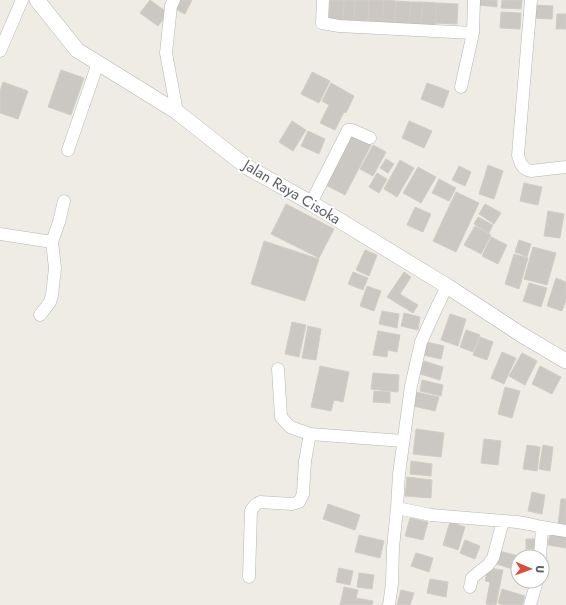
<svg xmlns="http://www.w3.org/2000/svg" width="566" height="605" font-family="Jost,sans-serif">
	<rect width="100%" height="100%" fill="#eeece4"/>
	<path fill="#cbc8c4" stroke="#d2cdc3" d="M150,0L168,13L158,26L140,13Z
		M177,0H192L185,14L173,8Z
		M330,0H344L343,20L328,19Z
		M344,0H355L354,21L343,20Z
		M355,0H369L368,21H354Z
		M369,0H384L382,22L368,21Z
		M384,0L396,1L395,23L382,22Z
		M479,0H497V7L479,5Z
		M502,0H522L521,9L501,8Z
		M396,1L411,2L409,24L395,23Z
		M411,2H423L421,25L409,24Z
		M423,2L437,3L435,25H421Z
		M437,3L458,4L457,24L435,23Z
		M534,5L553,6L552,19L533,18Z
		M501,12L521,13L520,29L500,28Z
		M557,14H566V29H556Z
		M61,70L84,78L71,115L48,107Z
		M312,72L330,81L319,103L301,94Z
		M3,82L28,91L18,119L0,113V91Z
		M331,83L354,96L346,113L344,112L335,130L320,123L329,105L322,101Z
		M427,83L449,91L443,108L421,99Z
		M292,121L306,130L293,151L279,142Z
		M409,121L432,131L424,148L402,138Z
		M308,131L325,139L319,154L301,146Z
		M351,133L371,145L345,195L324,184Z
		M373,145L386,152L373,176L360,169Z
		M386,159L394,164L388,173L380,168Z
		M400,160L414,168L397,197L384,189Z
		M488,165L503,171L494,199L479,194Z
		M459,166L471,172L465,186L452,180Z
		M418,167L436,177L421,203L403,193Z
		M377,173L387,179L379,193L369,187Z
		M439,179L456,188L449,201L432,193Z
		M524,183L542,187L538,205L520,201Z
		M456,192L479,203L456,252L433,241Z
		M286,204L334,229L319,258L271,234Z
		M485,204L501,213L494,224L479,214Z
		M415,207L431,214L423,232L407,225Z
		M548,211L564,214L560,238L544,236Z
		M478,217L493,225L489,233L474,224Z
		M475,226L491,235L481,254L464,245Z
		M491,237L507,245L498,264L482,256Z
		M519,240L531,244L527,257L515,252Z
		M264,241L319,259L305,301L251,284Z
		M533,247L556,253L547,285L524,279Z
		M365,250L377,255L369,276L356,270Z
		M514,254L528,258L519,289L505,284Z
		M353,272L368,278L363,290L348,284Z
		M404,272L411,277L400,294L418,305L413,313L387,297Z
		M556,278L566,282V300L562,311L547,306Z
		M529,283L547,288L541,307L523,301Z
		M367,286L381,291L374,311L360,306Z
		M382,311L399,314L397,328L379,324Z
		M404,313L420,317L418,330L401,326Z
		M450,314L466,319L458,346L441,340Z
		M292,322L306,325L299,357L285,354Z
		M308,326L321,329L316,360L302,358Z
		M466,330L480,335L473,352L460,347Z
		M378,331L400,335L397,352L388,350L387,357L373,355Z
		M480,337L493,342L487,360L473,355Z
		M427,342L444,346L441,359L423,355Z
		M502,352L516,358L504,384L491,378Z
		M522,353L537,361L525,385L509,376Z
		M424,361L443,367L440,380L420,374Z
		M320,366L349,372L343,402L334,400L331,411L311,407Z
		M540,366L561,377L552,394L532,384Z
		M373,373L399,375L398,392L371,389Z
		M422,380L443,385L441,396L420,391Z
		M505,387L520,391L512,418L498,414Z
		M374,391L390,392V403L373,402Z
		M416,392L439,397L435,411L413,406Z
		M416,429L444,433L441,457L413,454Z
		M484,439L501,441L498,465L481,463Z
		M527,445L540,447L537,471L523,469Z
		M543,445L553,447L550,471L539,469Z
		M411,461L432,464L431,476L410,474Z
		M407,477L432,480L431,498L405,496Z
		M532,492L545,495L542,514L528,511Z
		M561,499H566V526L558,525Z
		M328,504L360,515L355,530L323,519Z
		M410,518L428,522L423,540L405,536Z
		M450,522L465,527L458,550L443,545Z
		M550,532L566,535V548L548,545Z
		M359,535L384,541L380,558L355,552Z
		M526,539H538L537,549H526Z
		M465,540L480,546L475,559L460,553Z
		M525,550L536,553L535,557H524Z
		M499,551L519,556L518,557V562L516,570L496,564Z
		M416,553L433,558L429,572L411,566Z
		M339,568L353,571L350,585L336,582Z
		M488,568L503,570L496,605L486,604L490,582L485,581Z
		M359,573L374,575L372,589L357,587Z
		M430,579L448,582L446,597L427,593Z
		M344,587L358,590L356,598L373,601L372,605H340Z
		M502,589L525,596L522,605H503L498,603Z
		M401,590L414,593L410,605H397Z"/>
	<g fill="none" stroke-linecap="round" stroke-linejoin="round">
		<defs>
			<path id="minor" d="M174,0L171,6L166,53L177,112
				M323,0L322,23L339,26L473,33
				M531,0L518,155C520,163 522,169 531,171L566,167
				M0,51L22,0
				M461,87L473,33L474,0
				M68,150L98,63
				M311,203L348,130H352L370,138
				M0,234L52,242
				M40,315L50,302L52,295L55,268L52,242L59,222L64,201
				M278,369L281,417L290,427L310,434L403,441
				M397,508L431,515L517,522L529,524L542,527L540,557
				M542,527L566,531
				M249,577L251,511C253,506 256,504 260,502L292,504L299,502L303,494L305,461L310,434
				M470,587L472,578L479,572L488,565L493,558L503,521
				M389,605L392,584L393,548L397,508L399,474L411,386L421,342L436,309L447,286
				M530,605L537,581"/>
			<path id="tertiary" d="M37,0L77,50L177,112L247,167L311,203L447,286L522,335L566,361"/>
		</defs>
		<use href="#minor" stroke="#b5b6ba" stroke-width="13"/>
		<use href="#tertiary" stroke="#b5b6ba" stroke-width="16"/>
		<use href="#minor" stroke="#fff" stroke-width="12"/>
		<use href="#tertiary" stroke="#fff" stroke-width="15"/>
	</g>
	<g text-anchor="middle" stroke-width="3.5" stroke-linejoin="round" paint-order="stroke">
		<g font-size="15" fill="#5c5f64" stroke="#fff">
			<text transform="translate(292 192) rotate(31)" y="5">Jalan Raya Cisoka</text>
		</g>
	</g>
	<g transform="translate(530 569) rotate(92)"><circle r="19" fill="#ffffff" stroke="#bebfc1"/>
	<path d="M0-3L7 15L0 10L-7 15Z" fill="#dd493b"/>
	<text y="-6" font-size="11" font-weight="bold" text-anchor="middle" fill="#5c5f64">U</text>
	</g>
</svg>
